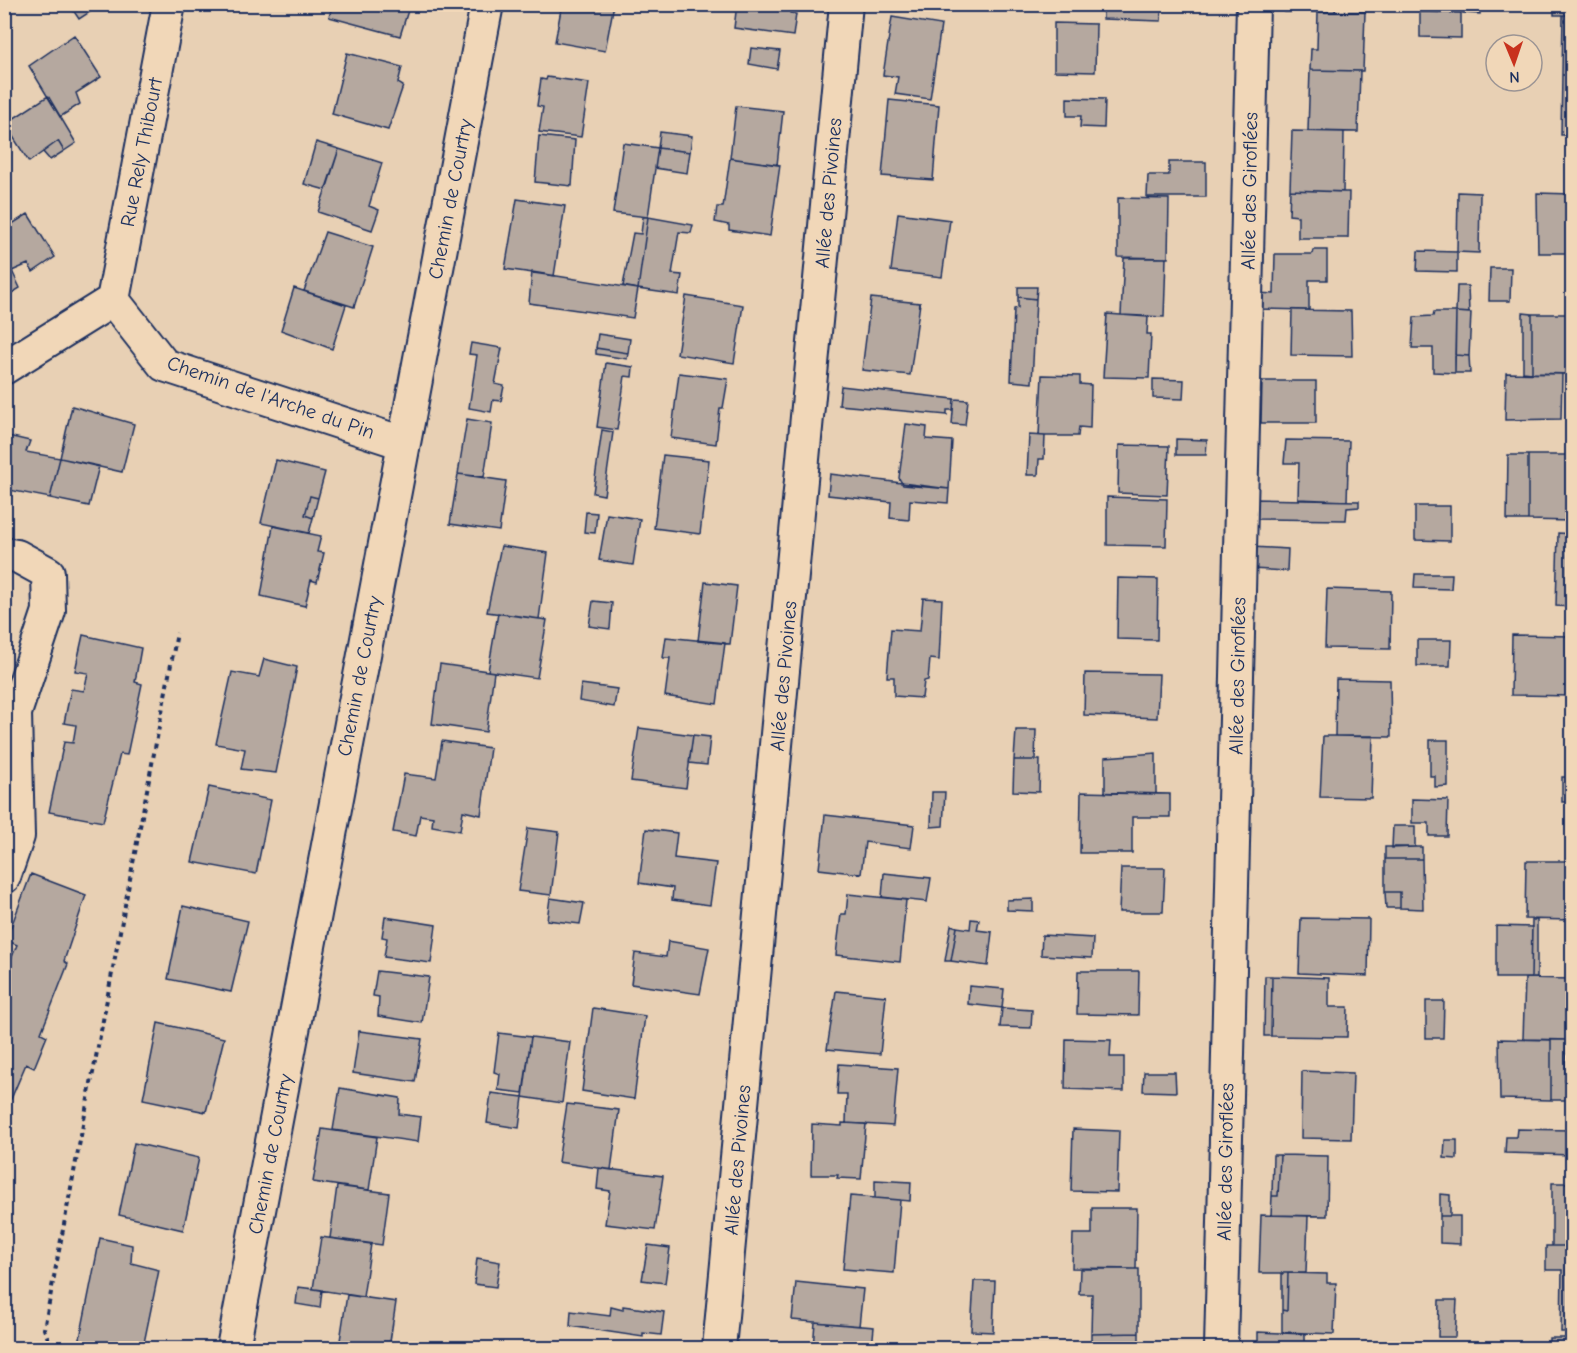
<svg xmlns="http://www.w3.org/2000/svg" width="1577" height="1353" font-family="'Comic Neue',sans-serif">
	<rect width="100%" height="100%" fill="#e8d0b4"/>
	<filter id="ink" filterUnits="userSpaceOnUse"><feTurbulence type="fractalNoise" baseFrequency=".0167" numOctaves="2"/><feDisplacementMap in="SourceGraphic" scale="12" xChannelSelector="R" yChannelSelector="G"/><feConvolveMatrix kernelMatrix="1 2 1 2 8 2 1 2 1" color-interpolation-filters="sRGB"/></filter>
	<g filter="url(#ink)">
		<path fill="#b5a89f" stroke="#1b2f5e" stroke-width="1.5" d="M69,4H102L79,19Z
			M333,4H410L400,36L329,17Z
			M562,4H614L605,51L555,42Z
			M737,4H791L790,13L796,14L793,36L734,28Z
			M1103,4H1162L1161,21L1103,19Z
			M1286,4H1336L1335,12H1285Z
			M1463,4H1480V14L1463,13Z
			M1554,4H1572V15H1554Z
			M1318,12H1365L1363,71L1310,70L1311,49H1317Z
			M1420,12L1461,13V38L1420,37Z
			M1563,15H1572V75H1562Z
			M892,17L941,25L930,99L895,94L898,77L883,75Z
			M1054,23L1096,24L1095,72L1054,71Z
			M74,35L101,77L76,93L80,104L60,117L29,66Z
			M751,48L780,51L777,69L749,64Z
			M347,53L402,67L398,83L403,86L388,130L332,114Z
			M1310,70L1360,71L1358,132L1308,131Z
			M1562,75H1572V135H1561Z
			M547,77L589,83L581,137L539,132L543,107L537,106L541,79L546,80Z
			M48,96L76,143L64,151L58,141L29,162L5,124Z
			M1067,98L1105,99L1104,128L1080,127L1081,116H1067Z
			M889,100L939,105L933,180L882,176Z
			M736,106L783,111L777,165L730,158Z
			M1292,131L1344,132L1343,192L1290,190Z
			M660,132L692,136L690,152L658,148Z
			M539,136L575,140L572,186L535,182Z
			M58,141L64,151L50,160L43,152Z
			M316,142L339,149L326,190L304,184Z
			M623,143L658,148L648,217L613,213Z
			M658,148L690,152L687,173L655,168Z
			M339,149L382,163L369,206L379,210L372,230L318,212Z
			M730,158L780,165L770,236L729,230V225L715,222L717,207H723Z
			M1169,162H1206V197H1147L1148,175H1169Z
			M1290,190L1349,192L1348,238H1298V216L1289,215Z
			M1458,192L1480,193L1479,253L1457,252Z
			M1537,193L1572,194V253H1538Z
			M1118,198L1169,199L1168,258L1118,257Z
			M517,199L565,206L554,276L505,269Z
			M898,213L950,220L942,277L891,271Z
			M28,214L55,257L33,272L28,264L12,271L20,288L4,298V229Z
			M643,217H648L638,289L623,286L633,233L641,234Z
			M648,217L693,225L691,233L679,232L672,274L682,275L679,295L638,289Z
			M325,232L373,247L354,307L304,291Z
			M1313,250H1327V280H1309V310L1257,309L1258,293L1274,294L1275,254H1312Z
			M1418,251L1457,252V272L1417,271Z
			M1124,258H1166L1164,317L1121,315Z
			M1490,268H1511L1510,301H1489Z
			M532,272L638,289L633,318L529,303Z
			M1457,286H1468L1469,313L1456,312Z
			M1018,287H1037L1036,299L1018,297Z
			M294,288L346,305L332,349L281,330Z
			M686,296L743,305L734,363L677,354Z
			M1018,297L1036,299L1032,383L1011,381L1014,309L1018,308Z
			M871,298L920,303L910,375L862,370Z
			M1292,310L1351,311L1352,356L1291,355Z
			M1434,312H1456L1455,373L1433,372V348H1412L1414,317L1433,316Z
			M1456,312L1471,313L1469,356L1455,355Z
			M1523,313L1532,314V373L1523,372Z
			M1107,314L1148,317L1147,334H1151L1149,378L1103,377Z
			M1532,314H1572V374L1532,373Z
			M598,334L630,339L628,353L596,348Z
			M471,343L502,348L495,384L504,386L501,401L493,400L491,412L469,408L477,355L469,354Z
			M596,348L628,353L627,359L596,354Z
			M1455,355L1469,356L1470,373H1455Z
			M606,363L633,367L632,377L625,376L617,430L597,427Z
			M679,373L728,379L723,408H720L716,444L671,438Z
			M1506,373L1562,374L1561,419L1505,420Z
			M1042,375L1080,376V384L1091,385L1090,428L1079,427L1078,436H1039Z
			M1153,379L1184,380L1183,399L1153,398Z
			M1262,381H1316V423H1261Z
			M841,386L954,399L953,410H947V415L839,405Z
			M954,399L968,400L965,425L952,424Z
			M72,406L134,424L122,472L60,458Z
			M467,419L492,423L484,477L458,474Z
			M906,424L927,427L926,439L952,441L949,489L903,485L899,478Z
			M602,430L613,432L604,495L593,493Z
			M4,435L30,441L26,452L60,458L50,498L4,489Z
			M1029,435L1045,436L1044,459H1039L1038,475H1027Z
			M1176,439L1207,440L1206,455H1176Z
			M1286,440L1349,441L1347,501L1298,499L1299,463H1284Z
			M1119,445L1169,446L1167,495L1118,493Z
			M663,455L709,460L700,534L654,528Z
			M1508,455H1528V520H1507Z
			M1528,455H1572V521L1528,520Z
			M60,458L99,466L89,506L50,498Z
			M276,460L325,472L318,498L310,496L305,515L313,518L309,533L261,523Z
			M458,474L506,481L499,531L450,524Z
			M830,474L949,489L948,503L910,500L909,520L890,518L891,502L828,495Z
			M310,496L318,498L313,518L305,515Z
			M1107,497L1167,499L1166,546L1107,545Z
			M1254,499L1359,501V507L1347,508L1346,520L1253,519Z
			M1415,506H1450V541L1415,540Z
			M586,512L597,513L595,533L584,532Z
			M607,514L640,519L633,565L599,560Z
			M273,526L321,536L317,552L324,553L317,582L311,580L305,606L261,596Z
			M1558,533L1572,534V607L1556,606Z
			M501,546L548,553L539,619L487,612Z
			M1252,547L1288,549L1287,571L1252,569Z
			M1415,574H1452L1451,589L1414,588Z
			M1118,578L1158,579L1157,640L1117,639Z
			M705,582L737,586L730,644L698,641Z
			M1327,589L1391,591L1390,649L1325,648Z
			M923,598L942,599L939,660L930,659L928,680L924,681L922,698L894,696V677H887L891,629L920,631Z
			M593,601L612,603L610,629L589,626Z
			M498,613L547,620L537,678L488,671Z
			M83,635L141,648L135,682L142,684L127,755L120,754L103,822L49,812L64,742L73,743L76,725L64,723L71,689L84,691L88,673L75,671Z
			M1512,635L1572,636V696L1511,695Z
			M666,637L725,643L717,704L665,696L670,658H663Z
			M1417,640H1451L1450,666H1417Z
			M264,659L297,667L276,773L241,769L245,749L216,744L232,672L259,677Z
			M440,664L494,672L486,732L432,724Z
			M1085,673L1159,674L1157,718L1084,715Z
			M1336,679L1390,680L1391,737L1335,736Z
			M581,684L617,689L614,707L579,701Z
			M639,728L693,735L686,788L631,781Z
			M1016,730H1036L1035,760H1014Z
			M693,735L710,737L707,765L689,763Z
			M1323,736H1373L1371,798L1320,797Z
			M1430,740H1448V786L1435,787V776H1430Z
			M442,741L490,748L481,815L463,811L460,831L432,826L433,817L420,815L416,836L393,832L404,774L436,778Z
			M1156,753V794L1105,793V757Z
			M1014,760H1040L1039,792L1013,791Z
			M1562,777H1572V802H1562Z
			M209,787L271,800L256,874L192,862Z
			M932,792H945L943,826L931,827Z
			M1081,792L1170,794V817H1132V853H1080Z
			M1412,799L1448,800L1447,836H1429V823H1412Z
			M825,815L914,825L911,848L865,842L861,874L819,869Z
			M1393,826H1415V847L1392,848Z
			M528,828L559,832L551,895L518,891Z
			M646,829L677,833L674,858L716,863L710,905L672,900L673,888L639,883Z
			M1385,847H1422V859H1385Z
			M1385,859H1422L1423,909L1400,908V892H1385Z
			M1526,861H1572V920L1525,919Z
			M1121,868H1165L1163,912H1119Z
			M884,873L931,878L927,902L882,897Z
			M31,874L86,895L64,961L68,964L41,1033L47,1036L34,1068L26,1064L11,1099L4,1096V963L9,964L17,945L6,940Z
			M1385,892H1400V908H1386Z
			M848,894L906,900L900,962L836,955L841,914H846Z
			M550,898L584,903L580,924L547,920Z
			M1033,899V911L1007,910V900Z
			M183,906L248,921L231,992L168,979Z
			M385,917L436,925L431,963L384,957L387,938L382,937Z
			M1301,918L1369,919L1368,976L1299,973Z
			M971,919L979,920L977,930L992,932L988,966L951,961L957,927L970,929Z
			M1532,920H1537V978H1531Z
			M951,925L957,927L951,961H945Z
			M1496,926L1532,927L1531,978H1496Z
			M1042,935L1093,938L1092,958L1041,955Z
			M668,941L709,948L700,994L631,984L635,953L666,957Z
			M377,971L429,977L422,1023L378,1016L379,997L373,996Z
			M1078,971H1139L1138,1015L1077,1014Z
			M1265,976H1272L1271,1036H1264Z
			M1272,976L1329,978V1007H1348L1347,1037L1271,1036Z
			M1525,978L1572,979V1040L1523,1039Z
			M969,986L1004,989L1002,1008L968,1004Z
			M836,991L886,996L880,1054L827,1049Z
			M1426,1001H1444L1443,1038H1426Z
			M593,1008L645,1016L634,1099L582,1091Z
			M1002,1008L1032,1010L1031,1028L1000,1027Z
			M158,1023L224,1038L206,1112L143,1099Z
			M359,1031L422,1039L415,1082L353,1073Z
			M499,1033L531,1037L523,1093L498,1090L500,1074L494,1072Z
			M531,1037L570,1042L562,1103L523,1097Z
			M1066,1039L1111,1040L1110,1057H1124V1091L1065,1089Z
			M1499,1039L1551,1040V1100L1500,1099Z
			M1551,1040H1567L1565,1081L1572,1082V1100H1551Z
			M839,1064L898,1068L893,1126L846,1123L847,1094H837Z
			M1302,1071L1353,1073L1351,1139L1301,1138Z
			M1144,1072H1175L1176,1092L1143,1091Z
			M340,1088L400,1098L399,1114L421,1117L418,1142L333,1130Z
			M491,1093L523,1097L519,1128L487,1123Z
			M1571,1100L1572,1159L1571,1155L1505,1153L1506,1137H1516L1517,1129L1571,1130Z
			M567,1104L619,1110L611,1170L558,1162Z
			M842,1123L866,1124L861,1179L837,1178L838,1175H811L812,1124L842,1126Z
			M322,1129L377,1137L369,1190L313,1182Z
			M1073,1129L1119,1131L1117,1192L1071,1191Z
			M1445,1140H1457V1159L1444,1158Z
			M134,1143L199,1158L183,1230L119,1215Z
			M1273,1155H1280L1278,1196H1272Z
			M1280,1155L1328,1156L1327,1216L1271,1215L1272,1196H1278Z
			M599,1168L663,1176L655,1230L605,1224L610,1191L597,1189Z
			M875,1180L911,1182L910,1201L875,1198Z
			M1552,1183H1572V1246H1552Z
			M337,1186L389,1193L382,1245L330,1238Z
			M1440,1194L1450,1195V1216H1440Z
			M850,1196L900,1200L894,1273L843,1269Z
			M1092,1208H1137L1136,1269L1072,1268L1073,1234H1092Z
			M1261,1215L1308,1216L1306,1273H1259Z
			M1440,1216H1460V1244L1440,1243Z
			M321,1237L371,1244L363,1297L313,1289Z
			M100,1238L132,1245L131,1263L159,1270L144,1343L121,1340L118,1348H78Z
			M648,1245L670,1248L665,1283L642,1280Z
			M1546,1246H1572V1332H1561L1562,1270H1546Z
			M477,1258L500,1262L496,1287L474,1284Z
			M1080,1269H1139V1333L1091,1334L1092,1294H1079Z
			M1282,1273H1288L1287,1311L1282,1310Z
			M1288,1273L1327,1274V1283H1336L1334,1334L1282,1332V1310L1287,1311Z
			M974,1281H995L993,1332L971,1331Z
			M796,1282L863,1289L859,1326L792,1320Z
			M298,1287L322,1290L320,1308L296,1304Z
			M347,1295L396,1302L389,1348L339,1347Z
			M1439,1300H1457L1455,1337H1438Z
			M623,1306L664,1312L661,1335L643,1333V1337L570,1326L571,1311L610,1316L611,1307L623,1310Z
			M815,1322L874,1327L872,1348H813Z
			M1258,1332L1305,1334V1348H1258Z
			M1139,1333V1348H1091V1334Z
			M1549,1338H1572V1348H1549Z
			M295,1342L339,1347L342,1348H295Z"/>
		<g fill="none" stroke-linecap="round" stroke-linejoin="round">
			<defs>
				<path id="minor" d="M113,300L164,365L403,443
					M113,300L169,4
					M4,368L113,300
					M4,554L17,556L48,573L49,611L15,713L18,836L4,877
					M233,1348L487,4
					M719,1348L846,4
					M1221,1348L1253,4"/>
			</defs>
			<use href="#minor" stroke="#1b2f5e" stroke-width="36"/>
			<path stroke="#1b2f5e" stroke-width="4" stroke-dasharray="4.5 4.5" stroke-linecap="butt" d="M52,1348L44,1329L177,633"/>
			<use href="#minor" stroke="#f1d7b8" stroke-width="32"/>
		</g>
	</g>
	<g text-anchor="middle" stroke-width="4.5" stroke-linejoin="round" paint-order="stroke">
		<g font-size="20" fill="#1b2f5e" stroke="#f1d7b8">
			<text transform="translate(141 152) rotate(-79)" y="7">Rue Rely Thibourt</text>
			<text transform="translate(1249 191) rotate(-89)" y="7">Allée des Giroflées</text>
			<text transform="translate(828 193) rotate(-85)" y="7">Allée des Pivoines</text>
			<text transform="translate(450 199) rotate(-79)" y="7">Chemin de Courtry</text>
			<text transform="translate(271 397) rotate(19)" y="7">Chemin de l'Arche du Pin</text>
			<text transform="translate(359 676) rotate(-79)" y="7">Chemin de Courtry</text>
			<text transform="translate(783 676) rotate(-85)" y="7">Allée des Pivoines</text>
			<text transform="translate(1237 676) rotate(-89)" y="7">Allée des Giroflées</text>
			<text transform="translate(270 1154) rotate(-79)" y="7">Chemin de Courtry</text>
			<text transform="translate(737 1160) rotate(-85)" y="7">Allée des Pivoines</text>
			<text transform="translate(1225 1162) rotate(-89)" y="7">Allée des Giroflées</text>
		</g>
	</g>
	<rect width="1577" height="1353" fill="none" stroke="#f1d7b8" stroke-width="24"/>
	<rect x="12" y="12" width="1553" height="1329" fill="none" stroke="#1b2f5e" stroke-width="2" filter="url(#ink)"/>
	<g transform="translate(1514 63) rotate(178)"><circle r="28" fill="#f1d7b8" stroke="#9b9494" stroke-width="1.5"/>
	<path d="M0-4.5L10 22L0 15L-10 22Z" fill="#c8321e"/>
	<text y="-9" font-size="16" font-weight="bold" text-anchor="middle" fill="#1b2f5e">N</text>
	</g>
</svg>
